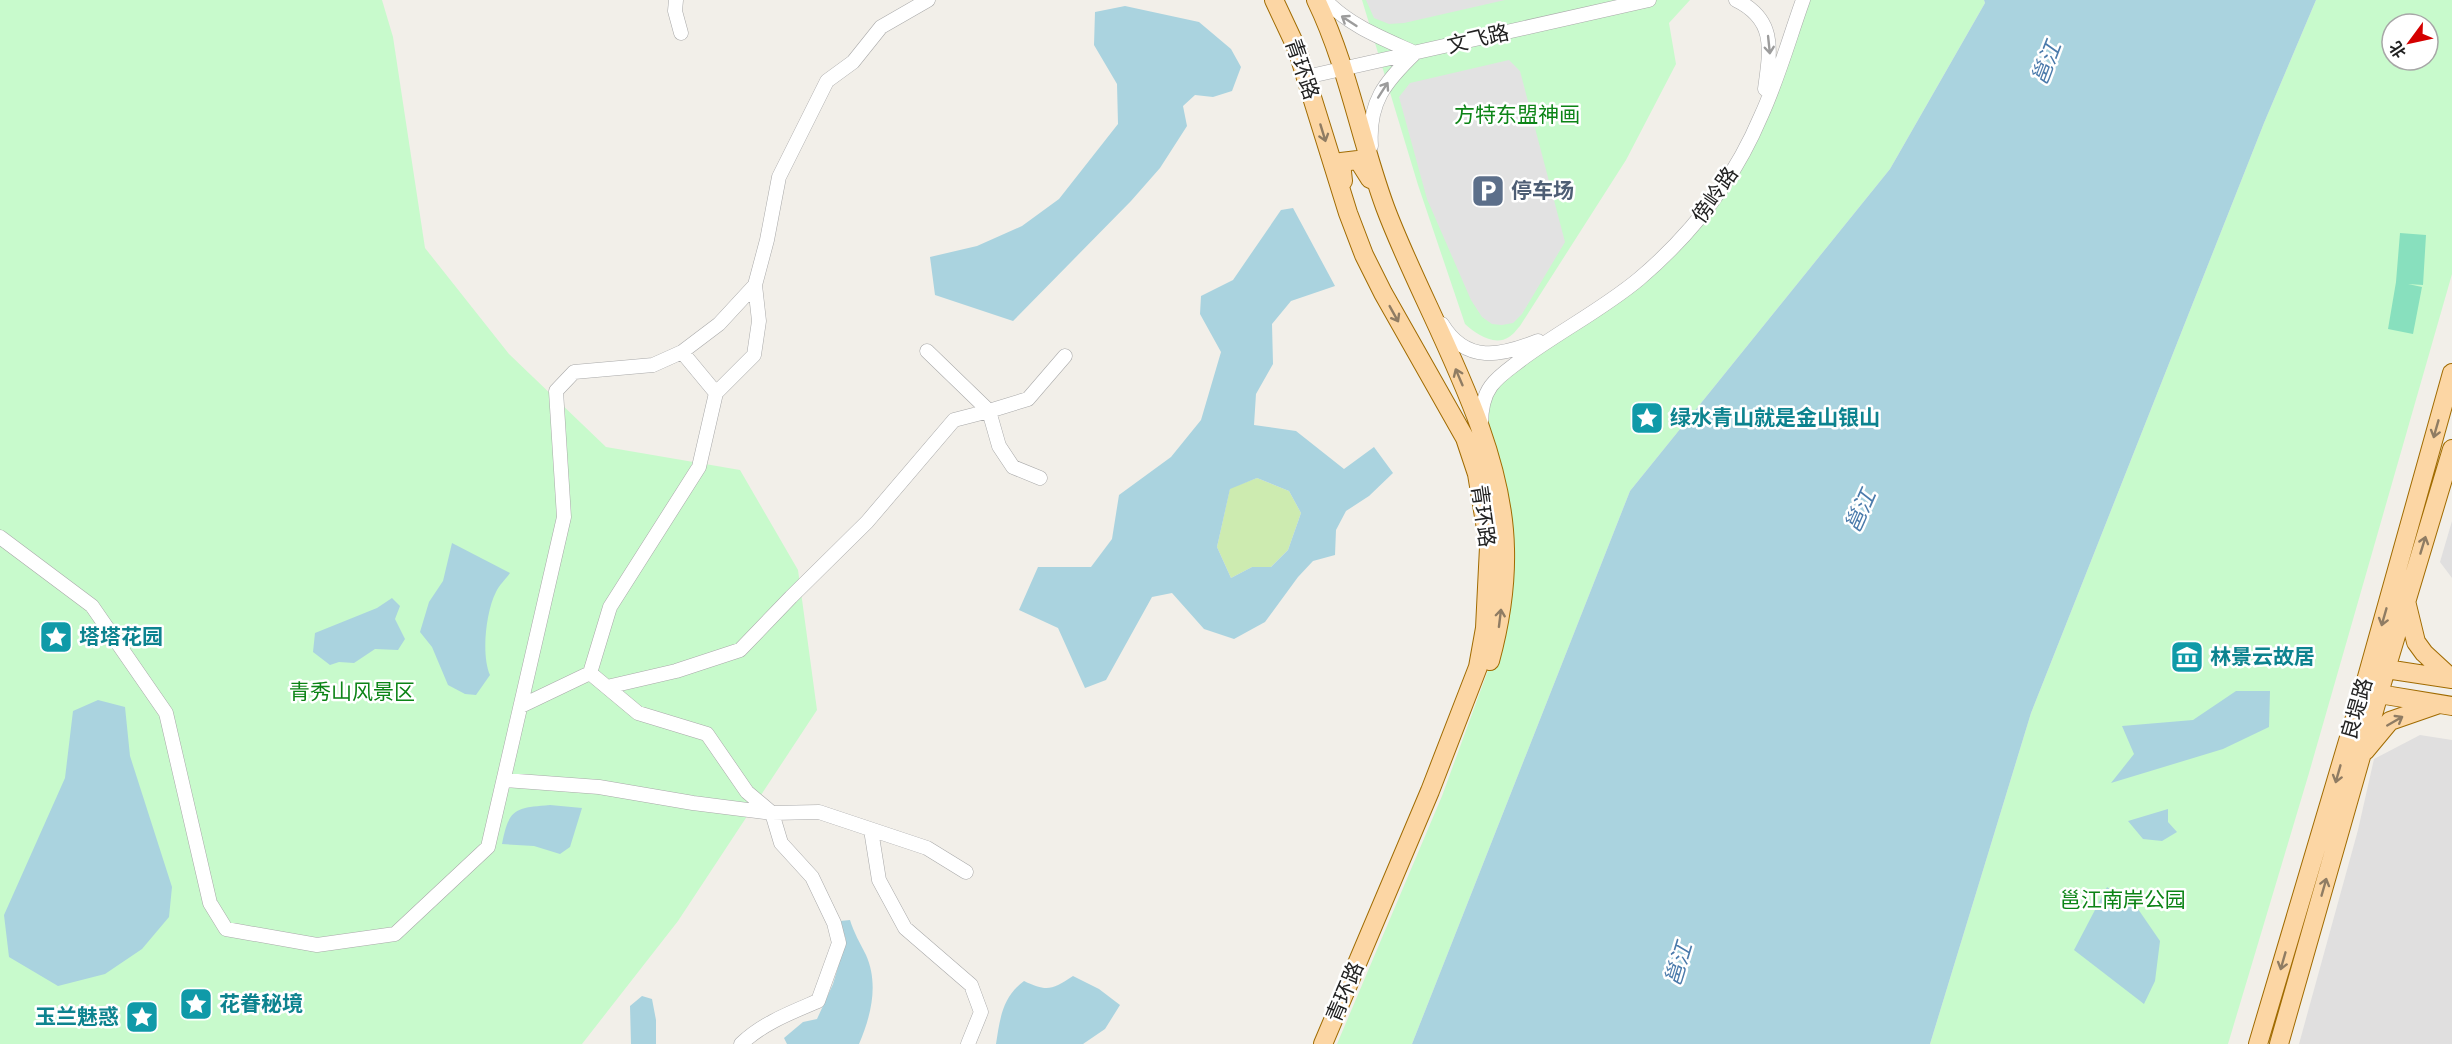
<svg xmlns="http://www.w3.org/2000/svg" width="2452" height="1044" font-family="'Golos Text','Noto Sans SC',sans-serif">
	<rect width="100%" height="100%" fill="#f2efe9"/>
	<path fill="#e0dfdf" d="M2452,521V578L2440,562Z
		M2420,735L2452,740V1044H2299L2358,830L2374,759Z"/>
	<path fill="#cdebb0" d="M1257,478L1289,491L1301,513L1288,550L1271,567H1252L1231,578L1217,547L1230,488Z"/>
	<path fill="#c8facc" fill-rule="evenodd" d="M0,0H382L393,37L425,248L509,354L606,447L740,470L798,570L817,710L678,921L582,1044H0Z
		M1362,0H1690L1669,23L1676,64L1626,160L1520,326C1517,329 1513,335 1509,337C1494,347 1475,333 1465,324L1418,185Z
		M1803,0H1984L1985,3L1890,169L1630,491L1412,1044H1337L1442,796L1487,673L1500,626L1504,583L1480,431L1486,394L1637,280L1726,183Z
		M2316,0H2452V274L2309,773L2228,1044H1930L2031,713L2264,123ZM2392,24H2428V60H2392Z"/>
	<path fill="#88e0be" d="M2400,233L2426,235L2423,285L2408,284L2422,287L2413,334L2388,329L2396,282Z"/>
	<path fill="#e2e2e2" d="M1366,0H1505L1404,23L1389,24L1374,18Z
		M1509,60L1520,71L1565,242L1522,314L1513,323L1502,325L1492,324L1482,317L1471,300L1427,199L1399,97L1410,83Z"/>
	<path fill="#aad3df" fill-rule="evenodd" d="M1984,0H2316L2264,123L2031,713L1930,1044H1412L1630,491L1890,169L1985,3Z
		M1125,6L1199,22L1231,49L1241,67L1232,91L1213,97L1195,95L1183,106L1187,126L1160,168L1131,201L1013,321L935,295L930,257L977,246L1022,226L1059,199L1118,124L1117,84L1094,45L1095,12Z
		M1293,208L1335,286L1291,301L1272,324L1273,364L1256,394L1254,425L1296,431L1344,469L1374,447L1393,473L1369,496L1346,511L1336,530L1335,555L1313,561L1298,577L1265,622L1234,639L1204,629L1172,593L1152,597L1106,680L1085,688L1058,628L1019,610L1038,567H1091L1112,539L1119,495L1171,457L1201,420L1221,352L1200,314L1201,296L1233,280L1281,210ZM1257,478L1289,491L1301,513L1288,550L1271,567H1252L1231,578L1217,547L1230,489Z
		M452,543L510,573C506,579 499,585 496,592C486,611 481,655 490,675L476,695L465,694L448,685L432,647L420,632L429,602L443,581Z
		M392,598L400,606L395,619L405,639L398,650L375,649L354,663L339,662L330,665L313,652L315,633L377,608Z
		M2236,691H2270L2269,727L2223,749L2111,783L2134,754L2122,726L2193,720Z
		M98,700L125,707L130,756L172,887L169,917L142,949L105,974L58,986L9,957L4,915L65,778L73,711Z
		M550,805L582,808L570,847L560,854L534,846L502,844C509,808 515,808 550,805Z
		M2168,809V822L2177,832L2162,841L2143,839L2128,821Z
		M2107,887L2138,909L2160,941L2155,981L2144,1004L2074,950Z
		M850,920C854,933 860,943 866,955C879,984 871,1016 859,1044H787L784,1038L803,1022L817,1019L833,984L846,940L840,921Z
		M1073,976L1099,989L1120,1005L1105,1029L1083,1044H996C1000,1019 1002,997 1024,981C1047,992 1052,990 1073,976Z
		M642,996L652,999L656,1020V1044H631L630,1006Z"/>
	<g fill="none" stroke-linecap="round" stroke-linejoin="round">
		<defs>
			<path id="minor" d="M676,0L675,11L681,33
				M1325,0C1350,26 1382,38 1415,53
				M1736,0C1777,20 1770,51 1765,89
				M1306,77L1649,0
				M1371,146C1368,102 1385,82 1415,53
				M1442,324C1466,364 1501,356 1538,341
				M682,352L716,393
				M1481,425C1481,411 1483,397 1491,386C1499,375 1512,367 1522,359C1560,331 1603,309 1639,279C1692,234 1734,180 1761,116C1778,79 1789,39 1803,0
				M1040,478L1013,467L999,446L989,411L1028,399L1065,356
				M0,537L92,606L166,713L210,903L226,929L317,945L395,934L488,847L564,517L556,391L574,372L653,365L682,352L719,324L755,285L767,240L779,177L827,81L853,62L881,27L928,0
				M590,673L638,713L707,734L747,792L772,813L819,812L927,848L966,872
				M607,687L676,671L740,650L791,597L867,522L954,420L989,411L927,351
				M521,706L590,673L610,607L699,467L716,393L754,355L759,321L755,285
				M504,780L599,787L693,803L772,813L781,843L812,877L834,923L839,943L818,1001C790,1013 763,1023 741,1044
				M871,830L879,880L905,928L971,985L981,1012L968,1044"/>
			<path id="major" d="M1274,0L1297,49L1348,213L1364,255L1383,293L1465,438L1477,474L1489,547L1485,628L1478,667L1430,791L1323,1044
				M1316,0C1348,66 1360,139 1385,207C1425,314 1503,433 1505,549C1506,587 1500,624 1490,661
				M1343,181L1341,162L1358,160L1370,179
				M2406,601L2416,642L2424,653L2452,679
				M2377,673L2386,669L2452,679
				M2373,686L2379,694L2452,706
				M2365,751L2390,721L2439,704
				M2258,1044L2367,677L2452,373
				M2279,1044L2386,669L2452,449"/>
		</defs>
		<use href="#minor" stroke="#a9a9a9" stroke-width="15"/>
		<use href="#major" stroke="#a06b00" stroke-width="20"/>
		<use href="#minor" stroke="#fff" stroke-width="14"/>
		<use href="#major" stroke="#fcd6a4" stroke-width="18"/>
	</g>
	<defs><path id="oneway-shaft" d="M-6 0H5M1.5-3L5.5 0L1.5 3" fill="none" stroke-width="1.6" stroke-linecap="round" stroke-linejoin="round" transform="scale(1.5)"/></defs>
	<g stroke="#9c9c9c">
		<use href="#oneway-shaft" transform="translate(1349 21) rotate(-147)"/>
		<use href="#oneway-shaft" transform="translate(1769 45) rotate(84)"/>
		<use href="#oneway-shaft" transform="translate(1383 90) rotate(-57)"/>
	</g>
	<g stroke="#8f7c63">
		<use href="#oneway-shaft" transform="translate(1323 133) rotate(73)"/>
		<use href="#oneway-shaft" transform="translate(1394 314) rotate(61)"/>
		<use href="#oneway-shaft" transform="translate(1459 377) rotate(-113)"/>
		<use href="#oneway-shaft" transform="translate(2436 429) rotate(106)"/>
		<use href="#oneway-shaft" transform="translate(2423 545) rotate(-73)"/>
		<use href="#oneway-shaft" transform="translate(2384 617) rotate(106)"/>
		<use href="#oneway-shaft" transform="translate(1500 618) rotate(-83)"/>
		<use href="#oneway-shaft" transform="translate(2395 721) rotate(-30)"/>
		<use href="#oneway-shaft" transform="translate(2338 774) rotate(106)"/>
		<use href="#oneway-shaft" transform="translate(2324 887) rotate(-74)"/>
		<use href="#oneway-shaft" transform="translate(2283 961) rotate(106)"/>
	</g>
	<defs>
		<symbol id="parking-square" viewBox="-11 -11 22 22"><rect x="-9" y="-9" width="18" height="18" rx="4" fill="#5c6f8a" stroke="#fff"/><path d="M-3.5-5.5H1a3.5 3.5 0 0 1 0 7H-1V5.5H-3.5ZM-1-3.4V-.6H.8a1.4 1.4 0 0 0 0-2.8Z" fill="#fff"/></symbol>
		<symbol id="sight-square" viewBox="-11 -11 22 22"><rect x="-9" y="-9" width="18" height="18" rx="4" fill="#0f9aa8" stroke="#fff"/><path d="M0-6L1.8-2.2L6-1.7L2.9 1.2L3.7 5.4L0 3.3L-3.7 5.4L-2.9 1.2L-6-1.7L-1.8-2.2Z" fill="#fff"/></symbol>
		<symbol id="museum-square" viewBox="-11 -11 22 22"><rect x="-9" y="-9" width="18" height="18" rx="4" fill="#0f9aa8" stroke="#fff"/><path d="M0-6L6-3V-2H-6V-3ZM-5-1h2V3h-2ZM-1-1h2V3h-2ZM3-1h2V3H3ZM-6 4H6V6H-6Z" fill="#fff"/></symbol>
	</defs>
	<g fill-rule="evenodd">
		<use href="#parking-square" x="1469" y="172" width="38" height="38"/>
		<use href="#sight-square" x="1628" y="399" width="38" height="38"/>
		<use href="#sight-square" x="37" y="618" width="38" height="38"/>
		<use href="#museum-square" x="2168" y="638" width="38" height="38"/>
		<use href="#sight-square" x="177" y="985" width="38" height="38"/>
		<use href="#sight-square" x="123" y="998" width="38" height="38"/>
	</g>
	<g text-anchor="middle" stroke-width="5" stroke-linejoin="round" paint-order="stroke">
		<g font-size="21" fill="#222" stroke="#fff">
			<text transform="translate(1478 39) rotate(-13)" y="7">文飞路</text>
			<text transform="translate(1302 69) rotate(71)" y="7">青环路</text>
			<text transform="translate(1715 195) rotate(-55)" y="7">傍岭路</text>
			<text transform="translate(1483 516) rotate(82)" y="7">青环路</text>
			<text transform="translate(2357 709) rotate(-74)" y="7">良堤路</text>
			<text transform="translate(1345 992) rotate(-67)" y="7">青环路</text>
		</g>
		<g font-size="21" fill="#0c8416" stroke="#fff">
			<text x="1517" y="122">方特东盟神画</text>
			<text x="352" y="699">青秀山风景区</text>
			<text x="2123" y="907">邕江南岸公园</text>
		</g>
		<g font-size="21" font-weight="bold" fill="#4e5e75" stroke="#fff" text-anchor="start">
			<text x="1511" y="198">停车场</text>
		</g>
		<g font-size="21" font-weight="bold" fill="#0d838f" stroke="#fff" text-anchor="start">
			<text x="1670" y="425">绿水青山就是金山银山</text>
			<text x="79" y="644">塔塔花园</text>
			<text x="2210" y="664">林景云故居</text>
			<text x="219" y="1011">花眷秘境</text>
			<text x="119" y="1024" text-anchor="end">玉兰魅惑</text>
		</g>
		<g font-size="22" font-style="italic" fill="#4a7aab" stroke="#fff">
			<text transform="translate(2046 63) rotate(-69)" y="8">邕江</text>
			<text transform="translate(1860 511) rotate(-66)" y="8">邕江</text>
			<text transform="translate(1678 964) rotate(-73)" y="8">邕江</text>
		</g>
	</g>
	<g transform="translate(2410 42) rotate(237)"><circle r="28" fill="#ffffff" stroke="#a7a7a7" stroke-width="1.5"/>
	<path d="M0-4.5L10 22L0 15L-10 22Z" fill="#d40000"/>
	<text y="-9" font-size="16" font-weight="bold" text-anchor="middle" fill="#222222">北</text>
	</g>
</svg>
